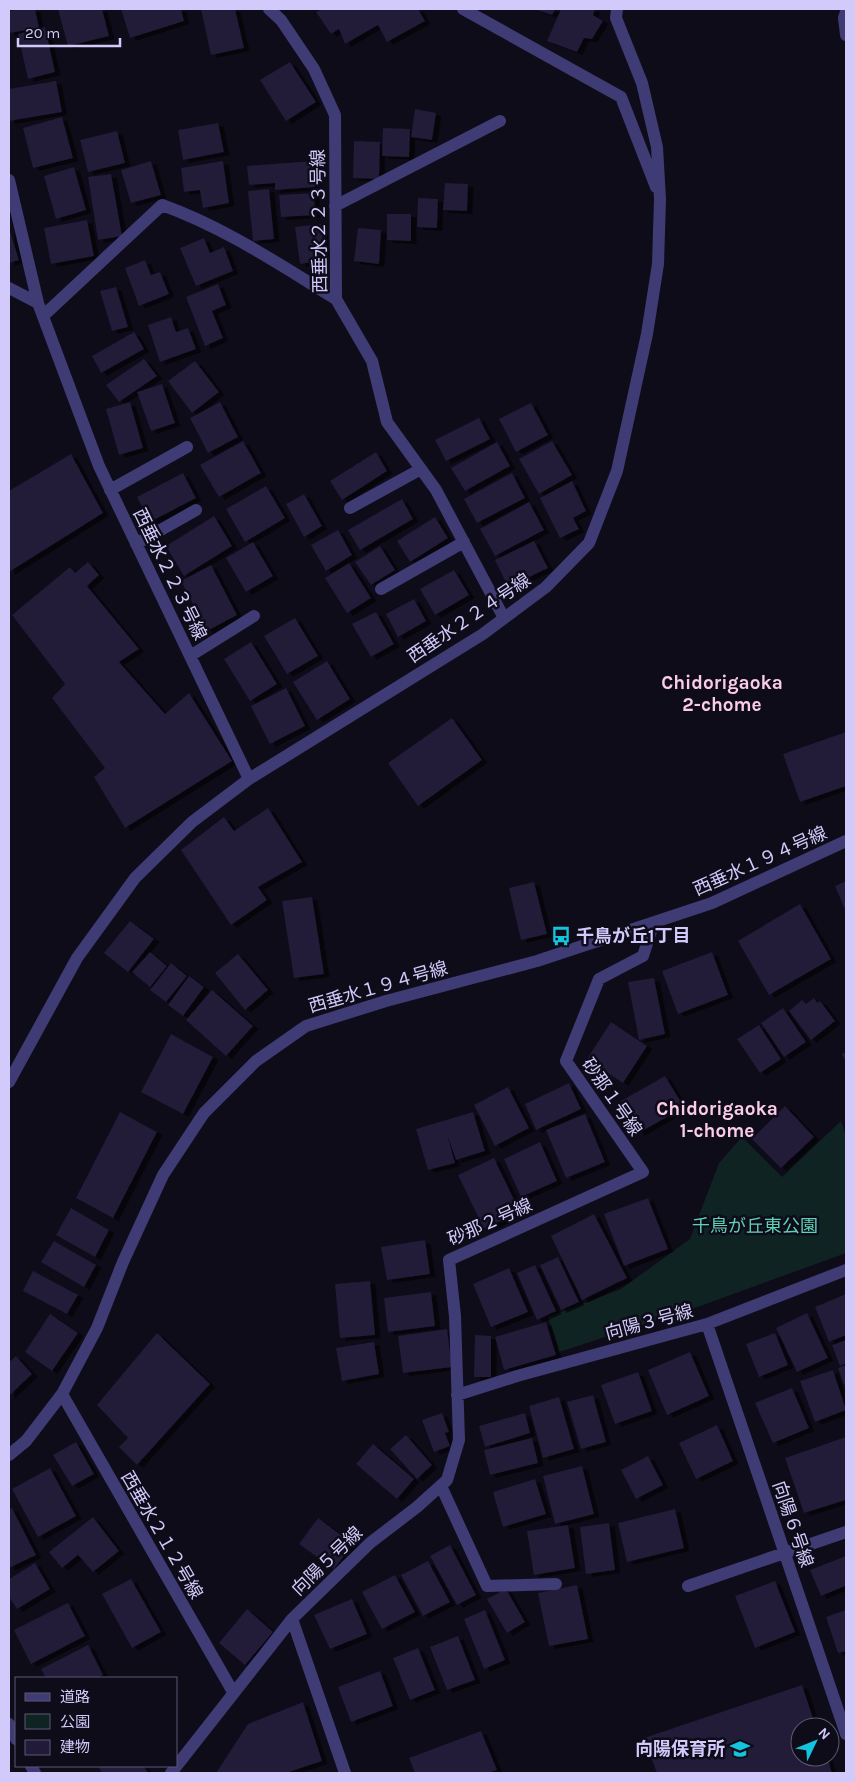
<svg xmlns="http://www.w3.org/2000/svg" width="855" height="1782" font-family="Karla,'Noto Sans JP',sans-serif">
	<defs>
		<filter id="shadow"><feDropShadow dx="5.5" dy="3" stdDeviation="0" flood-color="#0009"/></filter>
	</defs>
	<rect width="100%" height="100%" fill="#0f0c1a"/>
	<path fill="#102323" d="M841,1121L846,1136V1253L703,1305L559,1352L548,1317L621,1289L690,1239L719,1163L742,1137L782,1177Z"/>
	<path fill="#211a39" filter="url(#shadow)" d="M20,9H35L39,28L9,33V11Z
		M58,9H102L109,36L68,46Z
		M121,9H181L184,21L130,38Z
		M201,9H235L244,48L211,55Z
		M322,9H418L425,21L387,42L378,25L345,44L339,29L331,34L316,12Z
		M534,9H555L552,15Z
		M561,9H595L593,15L603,21L592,39L584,38L577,52L547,41Z
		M45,27L55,72L28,79L18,34Z
		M290,62L316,102L286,121L260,80Z
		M56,81L62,112L9,121V89Z
		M415,109L436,113L432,140L411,137Z
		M62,117L73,158L33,168L23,128Z
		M218,123L224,152L183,160L178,130Z
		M383,128L410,129L409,157L382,156Z
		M117,131L125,163L88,172L80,140Z
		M354,141L380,142L379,179L353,178Z
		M151,161L161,195L131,203L121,170Z
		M223,161L229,203L203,208L200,190L184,192L181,168Z
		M313,161L315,187L275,190V183L249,185L247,166Z
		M74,167L86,210L56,219L44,176Z
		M111,174L122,236L98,240L88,177Z
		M445,183L468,184L467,211L443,210Z
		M269,189L274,239L253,241L248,191Z
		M314,193L315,215L281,217L279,195Z
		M418,198L438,199L437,228L417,227Z
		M387,214H411V241L387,240Z
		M87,220L94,256L51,264L44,228Z
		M321,224L326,260L300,264L295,227Z
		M9,228L19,260L9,263Z
		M358,228L381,230L379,264L354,261Z
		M204,238L210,253L224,247L233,271L196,286L180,248Z
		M145,260L151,275L160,272L169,294L139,306L125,268Z
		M218,284L226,305L212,311L223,338L205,346L186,297Z
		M116,287L128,327L112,331L100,291Z
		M171,317L176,332L188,328L196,349L160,362L148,325Z
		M134,332L144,349L101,373L92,356Z
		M144,359L157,376L119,402L106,385Z
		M195,361L219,392L192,413L168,381Z
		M162,384L175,423L151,431L137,392Z
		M130,402L143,448L119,455L106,409Z
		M220,402L238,437L208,453L190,418Z
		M531,403L548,435L516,452L499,419Z
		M479,418L490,439L446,461L435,440Z
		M243,441L261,473L219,497L200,465Z
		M552,441L572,475L539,494L519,459Z
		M497,442L510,466L465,491L451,468Z
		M376,452L387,471L342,500L330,481Z
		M71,454L103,513L9,572V491Z
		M183,473L196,498L150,522L137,497Z
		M512,473L525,498L477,523L464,499Z
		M572,481L586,511L573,518L579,529L560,538L540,498Z
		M266,486L285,518L245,542L226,509Z
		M304,494L322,526L304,537L286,504Z
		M402,499L413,519L360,550L348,530Z
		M529,502L544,530L495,556L480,529Z
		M214,516L232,546L184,576L166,546Z
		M435,517L448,538L410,562L397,541Z
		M338,530L352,555L326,571L311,545Z
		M534,541L548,568L508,587L495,560Z
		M253,542L273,576L246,592L226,558Z
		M380,546L395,570L371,585L355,562Z
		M88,562L99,575L87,586L139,649L119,662L165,714L189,693L232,761L125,828L94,777L105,768L52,698L65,684L12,615L70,567L75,573Z
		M349,563L371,598L347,613L325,578Z
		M211,565L237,615L207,631L181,581Z
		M454,570L469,595L435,615L420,589Z
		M414,599L426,621L398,637L386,614Z
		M376,612L394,644L371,657L352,624Z
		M295,618L318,656L287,674L264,636Z
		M251,642L277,684L250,701L224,659Z
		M327,661L350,699L317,720L293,682Z
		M286,688L305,726L270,744L251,706Z
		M452,718L482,760L418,806L388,763Z
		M846,732V786L800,802L783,754Z
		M268,808L302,862L258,887L267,900L231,925L181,850L224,817L234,831Z
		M846,881V912L835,886Z
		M534,882L547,934L521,940L509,888Z
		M312,897L324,974L294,978L282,901Z
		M800,904L831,959L769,995L738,941Z
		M130,921L154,939L128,972L104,953Z
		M150,952L167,966L150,987L132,972Z
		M712,952L728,995L678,1014L662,971Z
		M238,954L268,990L245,1010L215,973Z
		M171,963L187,976L166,1002L150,990Z
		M189,976L204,987L183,1016L168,1005Z
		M654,978L665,1034L639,1040L628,982Z
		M212,990L253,1026L226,1056L186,1020Z
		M814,998L817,1003L820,1001L835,1021L811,1040L789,1011L802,1000L806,1004Z
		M783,1008L806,1042L784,1057L761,1023Z
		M611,1022L647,1046L623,1083L587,1059Z
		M759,1025L781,1059L760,1073L737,1039Z
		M171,1034L213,1057L183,1114L141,1092Z
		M846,1052V1062L842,1054Z
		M665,1076L684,1107L639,1133L621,1101Z
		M569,1083L581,1109L536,1130L525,1104Z
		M508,1087L529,1128L495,1146L474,1105Z
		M785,1106L814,1137L781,1168L752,1139Z
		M120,1112L157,1132L113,1218L76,1198Z
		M473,1112L485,1151L456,1160L447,1134L455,1163L428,1170L416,1129Z
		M585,1114L605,1162L566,1178L546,1130Z
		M540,1142L557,1181L521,1197L504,1159Z
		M494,1158L520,1212L484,1229L458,1175Z
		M648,1198L668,1249L624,1266L604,1214Z
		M71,1208L109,1230L95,1257L56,1235Z
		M594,1214L627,1278L582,1300L551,1236Z
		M425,1240L430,1274L387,1280L381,1247Z
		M54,1241L96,1265L84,1287L41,1262Z
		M558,1257L579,1302L561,1310L540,1265Z
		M535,1265L556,1311L537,1320L517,1273Z
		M509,1268L528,1312L491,1327L473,1284Z
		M33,1271L78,1295L67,1314L23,1291Z
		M370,1281L375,1335L340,1338L335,1284Z
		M431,1292L435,1326L388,1332L384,1298Z
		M846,1294V1335L829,1342L815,1307Z
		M807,1313L828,1358L797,1372L776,1328Z
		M50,1314L78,1333L52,1371L25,1352Z
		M546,1322L556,1355L504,1370L495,1337Z
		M447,1329L452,1367L403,1373L398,1336Z
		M157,1333L210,1384L137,1465L119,1447L128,1438L97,1405Z
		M775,1333L788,1365L759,1377L746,1344Z
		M475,1335L491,1336V1377H474Z
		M846,1340V1363L840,1366L832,1345Z
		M374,1342L379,1374L342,1381L336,1348Z
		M690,1352L709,1396L667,1415L648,1370Z
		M16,1356L32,1374L9,1396V1359L11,1361Z
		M846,1365V1384L844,1385L838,1368Z
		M833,1370L846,1410L815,1422L800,1381Z
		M638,1372L652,1411L615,1424L601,1385Z
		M792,1388L809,1428L773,1443L755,1403Z
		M593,1395L606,1442L581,1449L567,1402Z
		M559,1397L574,1449L543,1458L529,1406Z
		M442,1413L449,1432L445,1433L450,1446L434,1452L422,1420Z
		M525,1413L530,1433L485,1447L479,1426Z
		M717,1425L733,1461L696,1479L679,1443Z
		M406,1435L432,1465L417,1479L390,1449Z
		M846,1437V1500L804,1513L785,1458Z
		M532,1438L538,1463L490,1475L484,1450Z
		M76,1442L94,1474L72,1486L53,1455Z
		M373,1444L414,1479L397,1499L356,1464Z
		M648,1456L663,1485L636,1499L621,1470Z
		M582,1466L594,1514L555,1524L543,1476Z
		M50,1468L76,1516L38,1537L12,1489Z
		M535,1479L546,1514L503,1527L493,1492Z
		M12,1508L36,1555L9,1568V1509Z
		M675,1509L684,1548L627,1562L618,1523Z
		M93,1517L119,1551L93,1572L78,1555L62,1568L49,1552Z
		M318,1518L353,1544L334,1569L299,1544Z
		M609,1523L615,1570L586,1574L580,1527Z
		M568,1525L575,1568L534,1575L527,1531Z
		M450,1545L476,1595L457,1605L430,1556Z
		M846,1556V1591L845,1586L821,1596L810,1570Z
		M428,1561L450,1602L423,1616L401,1575Z
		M35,1563L50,1589L17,1609L9,1597V1579Z
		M395,1575L415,1612L382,1629L362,1592Z
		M131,1579L161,1632L132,1648L102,1594Z
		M775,1581L795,1632L755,1648L735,1596Z
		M577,1585L588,1639L549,1646L538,1593Z
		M506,1589L525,1622L507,1633L487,1599Z
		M352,1599L367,1634L330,1649L314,1615Z
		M68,1603L85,1636L31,1664L14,1630Z
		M247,1609L273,1632L245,1665L219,1643Z
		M485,1610L505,1660L484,1669L464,1619Z
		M846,1610V1651L838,1653L826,1617Z
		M458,1636L475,1680L447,1690L430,1647Z
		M88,1645L103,1675L97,1678H46L41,1669Z
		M418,1648L435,1690L410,1700L393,1658Z
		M380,1671L393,1706L351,1722L338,1687Z
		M802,1685L816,1727H800V1757H827L832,1773H657L644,1738Z
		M303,1702L322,1761L286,1773H216L248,1724Z
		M481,1731L497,1770L487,1773H415L409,1758Z
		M103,1766H144L148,1773H102L99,1768Z"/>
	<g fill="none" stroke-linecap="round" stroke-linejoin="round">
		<path stroke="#3f3b75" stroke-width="12" d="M269,9L281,20L314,69L335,115L336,299L372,361L387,422L436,490L504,618
			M463,9L621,97L656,187
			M846,12L844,18L846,35
			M9,180L38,303L99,466L249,779
			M335,206L500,121
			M9,288L38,303
			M43,316L162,205C224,227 280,265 336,299
			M110,490L187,447
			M350,508L421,469
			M136,544L196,510
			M381,589L464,542
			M190,656L254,616
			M9,1082L77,958L135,878L192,822L249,779L483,634L546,587L589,543L617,471L647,334L658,264L660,199L657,147L642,83L616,18L617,9
			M707,1324L846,1734
			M62,1394L233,1692
			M457,1395L517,1376L707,1324L846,1270
			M9,1455L26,1441L62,1394L97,1328L123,1262L163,1175L204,1113L256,1061L306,1026L386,1001L537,961L712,903L846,841
			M441,1486L487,1586L556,1584
			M688,1586L846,1532
			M9,1724L16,1739
			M31,1766L35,1773
			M171,1773L292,1619
			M345,1773L292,1619L370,1543L417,1507L447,1480L459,1440L455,1316L449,1260L643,1172L566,1061L599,979L643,956L654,922"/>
	</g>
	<defs>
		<symbol id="bus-bare" viewBox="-9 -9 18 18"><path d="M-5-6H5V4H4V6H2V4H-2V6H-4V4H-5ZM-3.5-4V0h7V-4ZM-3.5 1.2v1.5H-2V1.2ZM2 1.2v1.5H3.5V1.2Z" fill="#14c3dc" stroke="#0f0c1a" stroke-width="2.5" paint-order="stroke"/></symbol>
		<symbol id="school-bare" viewBox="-9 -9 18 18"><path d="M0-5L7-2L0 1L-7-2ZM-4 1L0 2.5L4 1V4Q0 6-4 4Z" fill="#14c3dc" stroke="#0f0c1a" stroke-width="2.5" paint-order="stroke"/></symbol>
	</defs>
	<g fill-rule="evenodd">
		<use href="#bus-bare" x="547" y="922" width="28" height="28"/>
		<use href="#school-bare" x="726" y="1735" width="28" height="28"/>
	</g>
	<g text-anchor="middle" stroke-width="5" stroke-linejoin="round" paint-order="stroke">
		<g font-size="18" fill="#d1cafa" stroke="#0f0c1a">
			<text transform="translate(319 221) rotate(-91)" y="6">西垂水２２３号線</text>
			<text transform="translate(170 574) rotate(64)" y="6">西垂水２２３号線</text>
			<text transform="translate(469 618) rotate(-34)" y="6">西垂水２２４号線</text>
			<text transform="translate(760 861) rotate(-24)" y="6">西垂水１９４号線</text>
			<text transform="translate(378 987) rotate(-16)" y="6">西垂水１９４号線</text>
			<text transform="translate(612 1097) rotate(55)" y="6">砂那１号線</text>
			<text transform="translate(490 1222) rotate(-24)" y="6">砂那２号線</text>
			<text transform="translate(649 1322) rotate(-15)" y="6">向陽３号線</text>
			<text transform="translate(793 1524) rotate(71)" y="6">向陽６号線</text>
			<text transform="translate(162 1535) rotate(60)" y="6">西垂水２１２号線</text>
			<text transform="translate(327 1561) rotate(-44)" y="6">向陽５号線</text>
		</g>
		<g font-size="18" font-weight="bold" fill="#d1cafa" stroke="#0f0c1a" text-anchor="start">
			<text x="576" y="942">千鳥が丘1丁目</text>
			<text x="725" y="1755" text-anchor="end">向陽保育所</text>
		</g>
		<g font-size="18" fill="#5ed2b8" stroke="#0f0c1a">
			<text x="755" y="1232">千鳥が丘東公園</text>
		</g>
		<g font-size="19" font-weight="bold" fill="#facce8" stroke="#0f0c1a">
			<text x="722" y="689">Chidorigaoka<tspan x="722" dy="22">2-chome</tspan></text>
			<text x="717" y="1115">Chidorigaoka<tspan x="717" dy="22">1-chome</tspan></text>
		</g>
	</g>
	<rect width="855" height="1782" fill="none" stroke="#d1cafa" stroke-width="20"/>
	<rect x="15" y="1677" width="162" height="90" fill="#0f0c1a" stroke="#5d5874"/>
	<rect x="25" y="1693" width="25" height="8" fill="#3f3b75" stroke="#5d5874"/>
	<text x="60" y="1702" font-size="15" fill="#d1cafa">道路</text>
	<rect x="25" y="1714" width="25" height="15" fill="#102323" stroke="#5d5874"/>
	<text x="60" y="1727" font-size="15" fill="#d1cafa">公園</text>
	<rect x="25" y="1740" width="25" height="15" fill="#211a39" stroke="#5d5874"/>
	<text x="60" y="1752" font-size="15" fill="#d1cafa">建物</text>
	<g transform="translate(815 1742) rotate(47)"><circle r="24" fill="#0f0c1a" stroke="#5d5874"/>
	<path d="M0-4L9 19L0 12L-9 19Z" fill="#14c3dc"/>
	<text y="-8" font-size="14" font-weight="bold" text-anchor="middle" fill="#d1cafa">N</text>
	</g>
	<path d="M18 38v8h102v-8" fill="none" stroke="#d1cafa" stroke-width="2.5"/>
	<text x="25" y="38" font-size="15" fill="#d1cafa" stroke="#0f0c1a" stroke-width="4" paint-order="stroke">20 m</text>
</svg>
